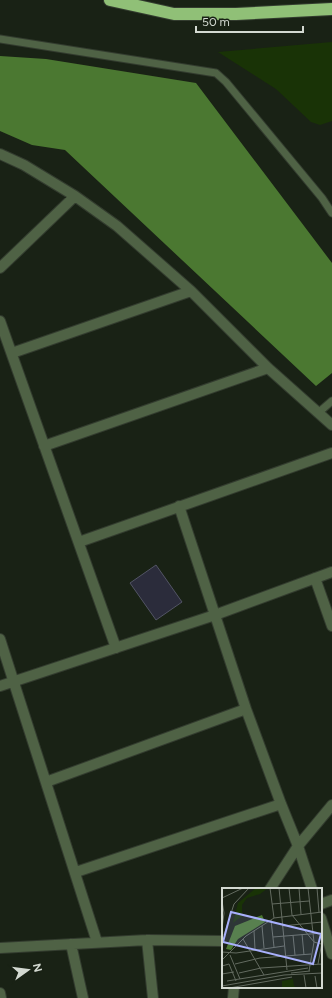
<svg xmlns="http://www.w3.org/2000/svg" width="332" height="998" font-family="Figtree,sans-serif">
	<rect width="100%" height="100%" fill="#192215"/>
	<path fill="#193306" d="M332,42V121L320,125L311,122L276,89L218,52Z"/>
	<path fill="#4b7831" d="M0,56L46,59L196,83L332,263V373L316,386L65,150L32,145L0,131Z"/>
	<path fill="#2b2c3b" stroke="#525464" d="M156,565L182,602L156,620L130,583Z"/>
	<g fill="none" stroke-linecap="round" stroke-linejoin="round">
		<defs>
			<path id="service" d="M0,39L216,73L226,82L322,198L332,213
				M318,413L332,401"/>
			<path id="minor" d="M0,154L24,165L75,196L117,226L191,291L268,368L332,425
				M0,268L75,196
				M0,321L116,648
				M12,353L191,291
				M44,446L268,368
				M179,506L246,709L281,804L298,846L312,889
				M79,542L332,453
				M315,578L332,626
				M0,639L97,942
				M0,686L215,615L332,572
				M46,782L246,709
				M76,872L281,804
				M270,889L298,846L332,805
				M321,904L332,900
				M321,918L332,954
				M147,940L153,998
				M71,944L83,998
				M0,948L147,940L223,941
				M0,993L1,998
				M233,998L234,987"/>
			<path id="motorway" d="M110,0L174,14H236L332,9"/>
		</defs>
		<use href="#service" stroke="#333c2f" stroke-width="9"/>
		<use href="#minor" stroke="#333c2f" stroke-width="12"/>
		<use href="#motorway" stroke="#333c2f" stroke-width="14"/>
		<use href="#service" stroke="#4f6245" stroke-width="7"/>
		<use href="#minor" stroke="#4f6245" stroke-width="10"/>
		<use href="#motorway" stroke="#90c077" stroke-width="12"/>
	</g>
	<g transform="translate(222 888)">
		<rect width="100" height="100" fill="#192215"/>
		<path d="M34,0H46L38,6L25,10L20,17V28L11,35L16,15ZM71,91L72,98L76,100H60V93Z" fill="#193306"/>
		<path d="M40,27L43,34L16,51L9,62L4,61L13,38Z" fill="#4b7831"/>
		<path fill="none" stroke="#636b60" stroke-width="1" d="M48,0L52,30M57,0L65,82M67,0L70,27L92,54L99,56M77,0L79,26M86,0L92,54L87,83M95,0L97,24M0,10L21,0M0,13L2,25L0,41M50,16L87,13M49,32L52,59M40,38L42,60M60,38L100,34M32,43L33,61M80,46L82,67M2,47L12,16L27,0M71,47L73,67M51,49L100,45M21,51L42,87M0,64L14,65L62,58M8,67L18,91M0,72L24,48L52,30L100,24M13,76L38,70L89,66M96,76L100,54M0,78L7,76L14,93M17,85L39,80L100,76M69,85L88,83M0,86L12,84M82,87L84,100M93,88L95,100M5,93L86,80M0,98L62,87L100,85M7,100L70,89"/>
		<path fill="#a8b0fc" fill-opacity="0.15" stroke="#a8b0fc" stroke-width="2" d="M9,24L99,46L91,76L1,54Z"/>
		<rect width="100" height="100" fill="none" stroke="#d3d9d1" stroke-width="2"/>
	</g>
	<g transform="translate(28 970) rotate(76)" stroke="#192215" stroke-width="3" paint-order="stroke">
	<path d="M0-3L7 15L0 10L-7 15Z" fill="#d3d9d1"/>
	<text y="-6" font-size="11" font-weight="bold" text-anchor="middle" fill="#d3d9d1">N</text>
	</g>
	<path d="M196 26v6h107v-6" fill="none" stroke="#d3d9d1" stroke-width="2"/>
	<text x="202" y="26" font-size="12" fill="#d3d9d1" stroke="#192215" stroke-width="3" paint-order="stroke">50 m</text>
</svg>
